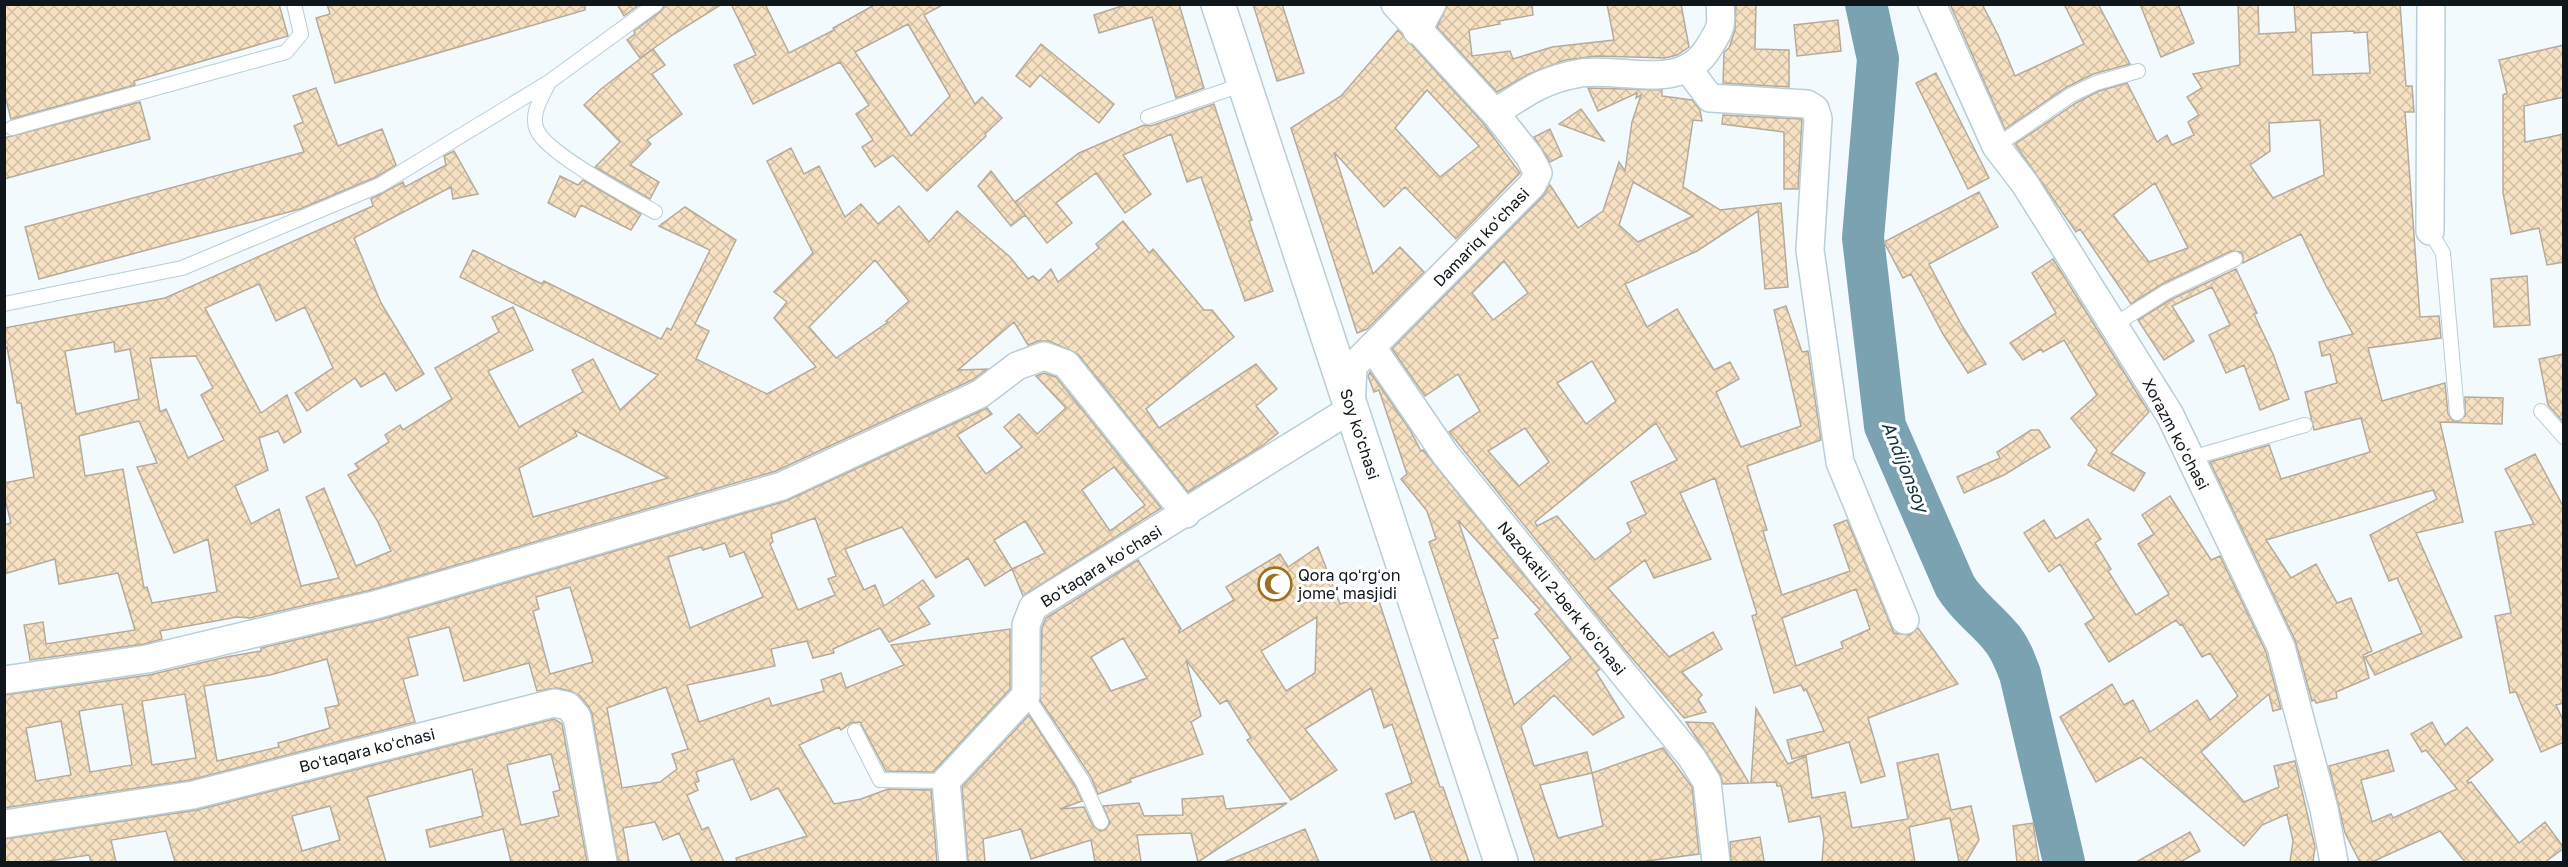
<svg xmlns="http://www.w3.org/2000/svg" width="2568" height="867" font-family="'Golos Text',sans-serif">
	<defs>
		<pattern id="building-cross-hatch" width="8" height="8" patternUnits="userSpaceOnUse" patternTransform="scale(1.5)"><rect width="8" height="8" fill="#f6e1c2"/><path d="M0 0l8 8M0 8l8-8" fill="none" stroke="#d2c0a6"/></pattern>
	</defs>
	<rect width="100%" height="100%" fill="#f2fafe"/>
	<g fill="none" stroke-linecap="round" stroke-linejoin="round">
		<path stroke="#7ba2b1" stroke-width="42" d="M1866,4L1878,59L1863,238L1885,426L1955,586C1967,606 1985,618 2000,636C2010,647 2015,661 2020,674L2064,862"/>
	</g>
	<path fill="url(#building-cross-hatch)" stroke="#b6ab9b" stroke-width="1.5" fill-rule="evenodd" d="M4,4H279L288,36L134,81L135,85L11,119L4,92Z
		M327,4H585V10L335,83L316,18L330,14Z
		M617,4H640L624,16Z
		M665,4H722L674,34L640,58L627,40L635,34L634,31L661,11Z
		M731,4H765L789,53L834,30L833,28L876,4H944L924,15L975,104L982,97L1002,118L985,134L986,136L927,191L893,155L875,167L862,147L873,140L856,114L869,105L840,62L753,104L734,65L756,55ZM908,24L950,96L911,136L855,52Z
		M1128,4H1179L1204,88L1176,98L1152,17L1099,33L1094,15Z
		M1253,4H1282L1304,73L1277,81Z
		M1448,4H1532L1533,15L1499,21L1500,24L1469,30L1472,56L1510,51L1513,59L1552,47L1614,40L1607,4H1681L1689,47L1677,55L1665,58L1597,56L1565,60L1529,74L1497,92L1437,27Z
		M1736,4H1756L1755,49L1789,50V87L1723,83L1724,52L1729,48L1735,30Z
		M1950,4H1982L1999,37L2015,76L2084,44L2064,4H2098L2130,64L2093,74L2067,87L2005,129Z
		M2140,4H2178L2194,43L2161,57Z
		M2238,4H2258L2259,34L2296,32L2294,4H2400L2406,86H2412L2414,112H2405L2420,317L2439,316L2441,338L2368,348L2382,401L2445,383L2448,414L2453,421L2457,422L2465,416V397L2503,398L2502,424L2440,422L2463,522L2416,533L2462,637L2375,675L2365,657L2422,633L2397,578L2389,581L2370,535L2437,499L2433,490L2266,540L2291,578L2316,564L2337,603L2351,598L2372,651L2363,655L2369,678L2336,692L2337,698L2316,703L2315,700L2312,701L2295,640L2210,462L2269,445L2281,479L2370,452L2361,418L2314,430L2305,392L2337,383L2330,354L2322,356L2319,342L2353,334L2326,286L2301,234L2243,263V256L2241,252L2231,251L2162,284L2131,304L2080,229L2076,232L2015,144L2076,103L2099,91L2127,83L2157,142L2167,135L2172,145L2194,135L2188,122L2199,115L2187,97L2202,88L2193,74L2240,65ZM2354,31V33L2367,32L2370,73L2313,75L2311,33ZM2320,120L2324,175L2273,198L2250,165L2270,151L2269,123ZM2155,183L2188,248L2149,262L2113,215Z
		M1838,20L1841,51L1797,56L1794,25Z
		M1398,30L1483,123L1520,173L1456,239L1405,187L1384,207L1334,152L1373,274L1400,247L1424,272L1367,329L1357,333L1291,128L1341,96ZM1427,90L1479,146L1440,177L1395,128Z
		M1041,44L1114,104L1099,123L1040,75L1030,87L1016,76Z
		M2564,45V97L2524,106L2525,142L2564,134V262L2547,265L2539,228L2511,234L2503,193V95L2507,93L2499,60Z
		M653,49L665,65L652,74L682,114L647,140L651,144L630,165L659,182L650,199L595,167L620,142L584,105L601,89Z
		M1936,73L1989,178L1968,189L1916,83Z
		M316,88L338,146L382,129L396,165L376,177L300,209L39,279L25,227L304,152L294,126L303,122L293,96Z
		M1588,88L1662,90V96L1692,100L1700,110L1702,121L1693,120L1683,187L1720,210L1781,203L1788,287L1765,289L1758,211L1697,251L1625,284L1647,327L1677,309L1714,370L1730,362L1739,379L1716,392L1741,447L1801,426L1774,310L1786,306L1802,352L1808,351L1821,440L1747,466L1767,530L1763,531L1782,595L1850,571L1834,525L1847,520L1894,633L1910,635L1918,628L1958,684L1868,718L1885,776L1861,783L1849,742L1792,759L1787,740L1824,731L1806,689L1804,691L1801,685L1774,693L1752,616L1757,614L1715,478L1680,493L1711,559L1654,578L1645,560L1608,588L1669,657L1713,632L1722,649L1682,672L1702,695L1698,699L1706,712L1684,718L1625,650L1449,432L1480,411L1458,374L1425,396L1392,349L1543,196L1550,185L1578,228L1603,211L1619,162L1625,171L1632,122L1641,95L1636,98L1637,93L1598,111ZM1633,182L1693,216L1638,242L1619,225ZM1504,261L1528,293L1493,320L1472,293ZM1592,361L1616,401L1586,424L1557,383ZM1656,423L1677,460L1631,482L1646,514L1627,523L1631,532L1595,560L1557,516L1537,526L1535,522ZM1525,428L1549,462L1519,486L1488,451ZM1856,589L1870,629L1841,642L1843,648L1796,666L1782,618Z
		M140,102L150,139L4,179V138Z
		M1214,104L1252,220L1249,221L1273,291L1245,301L1201,177L1187,182L1171,134L1123,155L1151,194L1125,213L1096,173L1056,203L1072,223L1047,243L1015,202L1079,153L1144,125L1151,126Z
		M1581,109L1604,141L1559,124Z
		M1723,115L1802,119L1798,189H1784V132L1722,124Z
		M1550,129L1562,156L1550,162L1534,137Z
		M791,148L804,174L819,166L845,217L861,204L878,224L899,206L929,242L957,211L1010,257L1028,279L1033,276L1039,281L1051,269L1058,282L1099,248L1096,244L1123,221L1149,253L1153,249L1204,310H1212L1234,337L1146,409L1159,428L1256,364L1277,389L1256,406L1278,433L1262,446L1188,492L1078,354L1049,341H1039L1028,345L1014,322L958,370L987,369L972,380L776,471L371,590L250,618L237,617L160,631L162,639L144,644L30,660L24,625L43,622L46,644L135,630L118,573L59,584L55,559L4,574V525L11,523L4,495V483L34,477L21,403H17L7,347L4,348V328L165,298L373,206L371,199L403,182L405,187L446,165L444,156L454,151L478,194L453,199L451,187L354,238L381,303L424,374L396,391L385,373L361,387L355,378L307,411L295,393L333,368L305,307L276,321L259,284L205,308L261,413L287,395L301,432L284,443L278,431L259,438L268,470L235,486L251,524L279,509L301,586L339,578L306,497L324,488L356,566L391,551L377,520L348,475L359,469L355,464L389,442L385,435L400,425L403,430L452,399L435,368L499,332L492,317L513,307L533,350L488,371L519,427L583,392L572,370L593,359L620,410L658,375L460,277L473,250L542,284L544,281L661,339L667,328L671,330L710,250L659,226L685,207L736,240L695,324L709,331L696,359L767,394L816,367L774,318L787,302L774,292L813,253L767,161ZM875,260L909,301L886,321L888,322L836,358L809,327ZM114,342L115,352L130,349L139,399L76,414L65,351ZM196,356L213,388L201,395L224,440L188,458L166,409L160,412L150,358ZM139,421L157,463L137,467L174,553L208,539L217,592L152,603L147,587L144,588L123,469L85,476L79,436ZM574,430L624,455L668,478L533,517L519,468L577,436Z
		M991,171L1025,215L1011,226L978,186Z
		M560,176L578,185L583,180L641,214L631,230L581,205L575,217L548,203Z
		M1979,192L1998,227L1929,264L1961,324L1986,364L1968,373L1943,334L1911,274L1903,278L1884,242Z
		M2053,259L2149,412L2111,453L2145,473L2134,491L2088,465L2097,450L2071,418L2097,395L2064,340L2043,352L2041,349L2023,360L2010,343L2056,313L2032,273Z
		M2236,269L2257,313L2254,314L2273,354L2289,399L2260,410L2244,365L2226,373L2209,335L2230,325L2212,287L2172,306L2194,341L2164,360L2138,320L2170,300Z
		M2527,276L2530,325L2494,327L2491,279Z
		M2564,354V423L2548,405L2539,359Z
		M1370,372L1410,430L1421,451L1423,450L1600,669L1596,672L1624,717L1593,735L1554,695L1521,726L1534,766L1587,752L1592,773L1663,748L1692,787L1699,854L1639,862H1535L1429,542L1436,539L1427,511L1401,479L1407,474L1379,390L1374,392L1368,376ZM1458,520L1540,610L1535,614L1571,658L1514,705L1493,639L1498,638ZM1592,773L1603,826L1558,838L1540,785Z
		M1044,373L1056,377L1161,508L1023,596L1012,569L985,586L968,558L936,578L902,527L845,549L864,590L875,585L884,606L923,580L934,596L918,607L930,624L889,642L880,628L833,649L834,653L813,658L807,641L771,649L775,666L687,685L699,722L769,698L772,706L824,691L821,680L841,673L846,688L904,665L891,645L1010,629V689L933,772L886,771L860,722L851,723L841,730L839,727L799,745L834,804L861,799L888,789L931,790L937,862H737L736,858L807,836L778,788L751,800L733,759L696,772L699,781L695,783L698,790L687,795L702,830L708,827L724,862H692L679,833L663,840L655,822L623,828L629,862H618L592,714L589,707L580,696L571,691L557,688L537,691L529,663L464,681L449,627L408,638L418,675L403,679L415,722L190,780L4,808V695L149,675L226,657L261,651V648L379,620L786,501L987,408L992,414L957,435L986,474L1022,447L1004,427L1019,414L1037,434L1066,408L1036,376ZM1114,467L1145,505L1110,531L1082,490ZM815,518L836,576L828,579L835,595L798,610L770,544L773,542L771,534ZM1025,521L1045,553L1012,569L994,540ZM725,543L730,557L744,552L763,597L690,628L668,557L701,547L703,550ZM570,587L593,662L550,674L533,611L539,609L536,597ZM327,659L339,705L325,708L330,728L278,743L279,747L217,761L204,686L270,675ZM666,687L688,749L672,754L677,769L660,782L622,788L607,708ZM185,694L196,758L152,765L142,701ZM122,704L132,765L90,772L79,711ZM61,721L71,775L36,781L26,728Z
		M2031,430H2039L2050,447L2004,475L1964,493L1957,477L2000,458L1997,452Z
		M2535,454L2564,508V703L2556,705L2564,722V742L2541,752L2516,692L2510,693L2495,616L2511,613L2495,532L2534,524L2505,469Z
		M2170,496L2211,560L2220,556L2266,652L2281,709L2273,711L2269,694L2201,752L2244,802L2279,787L2274,766L2295,761L2315,847L2313,862H2290L2293,841L2287,814L2262,825L2244,846L2141,757L2096,782L2060,717L2112,684L2124,705L2133,700L2150,732L2197,700L2210,720L2238,696L2210,653L2202,657L2182,624L2180,625L2176,620L2109,662L2085,624L2094,618L2060,564L2049,572L2024,533L2044,520L2056,539L2088,519L2101,539L2095,543L2111,569L2108,571L2136,615L2169,594L2138,544L2154,534L2142,515Z
		M1318,547L1340,604L1376,592L1440,787H1443L1469,862H1432L1414,811L1395,819L1386,794L1412,783L1392,724L1384,728L1371,688L1305,729L1337,770L1291,800L1247,740L1251,738L1227,700L1220,704L1186,660L1201,716L1191,722L1203,754L1130,779L1131,782L1098,794L1091,777L1040,700L1042,628L1046,618L1138,560L1181,629L1179,630V633L1234,600L1226,587L1280,554L1288,567ZM1317,617L1315,673L1286,691L1261,651ZM1123,638L1147,678L1111,691L1091,657Z
		M1756,708L1788,764L1806,756L1812,798L1845,792L1852,828L1908,819L1897,763L1938,754L1951,810L1971,806L1979,840L1966,862H1959L1950,818L1909,827L1915,862H1822L1824,838L1820,816L1789,822L1781,786H1777L1776,782L1751,783Z
		M1029,715L1075,786L1082,801L1060,809L1084,807L1093,826L1100,831L1105,830L1110,823L1103,806L1139,803L1144,816L1183,815L1182,799L1223,796L1226,809L1287,803L1198,862L1191,833L1137,835L1141,862H1095L1091,840L1031,859L1021,829L983,839L985,862H968L962,787Z
		M554,719L562,724L587,862H511L503,829L430,847L426,830L483,816L472,769L367,797L386,862H175L166,831L111,840L116,862H91L89,855L42,862H4V839L197,810ZM551,754L560,790L553,792L559,816L521,825L507,765ZM330,806L340,840L302,851L292,816Z
		M1686,722L1713,723L1749,783L1723,784L1720,774Z
		M2432,722L2445,745L2467,727L2493,760L2467,781L2468,783L2471,782L2519,843L2545,822L2564,848L2545,862H2465L2440,831L2372,862H2360L2345,833L2329,766L2388,750L2394,771L2361,780L2372,822L2391,814L2393,818L2457,789L2426,750L2422,752L2411,734Z
		M2033,823L2039,862H2017L2013,826Z
		M1305,829L1319,862H1224Z
		M2190,832L2200,851L2180,862H2136Z
		M1760,837L1764,861L1731,862L1730,842Z"/>
	<g fill="none" stroke-linecap="round" stroke-linejoin="round">
		<defs>
			<path id="service" d="M549,82C542,97 530,114 537,130C546,153 631,198 655,212
				M1148,117L1244,84
				M12,128L286,52L301,34L294,4
				M1996,146L2071,95L2096,83L2138,71
				M2430,231L2443,253L2457,413
				M4,304L182,268L380,185L549,82L656,4
				M2114,325L2166,292L2235,259
				M2541,411L2564,437
				M2191,458L2305,425
				M1026,695L1083,782L1101,822
				M855,731L880,780L946,781"/>
			<path id="minor" d="M1395,4L1495,113
				M1932,4L1996,146L2025,184L2170,415L2281,647L2324,809L2334,862
				M1417,31L1432,4
				M1688,69L1710,98L1807,104L1815,109L1818,119L1810,250L1840,462L1905,620
				M2430,231L2431,4
				M1372,347L1445,454L1692,758L1707,782L1716,862
				M4,680L147,659L375,605L782,486L980,394L1017,366L1044,356L1066,364L1186,514
				M4,824L193,795L554,703L568,706L577,717L603,862
				M953,862L946,781L1026,695V625L1033,607L1351,409L1353,366L1532,185L1538,173L1529,156L1495,113C1525,93 1544,79 1581,73C1624,67 1682,93 1709,47C1721,28 1722,27 1720,4"/>
			<path id="secondary" d="M1218,4L1501,862"/>
		</defs>
		<use href="#service" stroke="#b9ced6" stroke-width="16"/>
		<use href="#minor" stroke="#b9ced6" stroke-width="30"/>
		<use href="#secondary" stroke="#b9ced6" stroke-width="36"/>
		<use href="#service" stroke="#fff" stroke-width="14"/>
		<use href="#minor" stroke="#fff" stroke-width="27"/>
		<use href="#secondary" stroke="#fff" stroke-width="33"/>
	</g>
	<defs>
		<symbol id="mosque-ring" viewBox="-11 -11 22 22"><circle r="9.5" fill="#fff" stroke="#9e7122" stroke-width="1.5"/><path d="M3.5-4.9A6 6 0 1 0 3.5 4.9A5 5 0 1 1 3.5-4.9Z" fill="#9e7122"/></symbol>
	</defs>
	<g fill-rule="evenodd">
		<use href="#mosque-ring" x="1256" y="565" width="38" height="38"/>
	</g>
	<g text-anchor="middle" stroke-width="6" stroke-linejoin="round" paint-order="stroke">
		<g font-size="16" fill="#0f171a" stroke="#fff">
			<text transform="translate(1481 237) rotate(-46)" y="6">Damariq koʻchasi</text>
			<text transform="translate(1360 434) rotate(72)" y="6">Soy ko'chasi</text>
			<text transform="translate(2176 434) rotate(62)" y="6">Xorazm koʻchasi</text>
			<text transform="translate(1101 566) rotate(-32)" y="6">Boʻtaqara koʻchasi</text>
			<text transform="translate(1562 598) rotate(51)" y="6">Nazokatli 2-berk koʻchasi</text>
			<text transform="translate(367 750) rotate(-14)" y="6">Boʻtaqara koʻchasi</text>
		</g>
		<g font-size="16" fill="#0f171a" stroke="#fff" text-anchor="start">
			<text x="1298" y="581">Qora qoʻrgʻon<tspan x="1298" dy="18">jome' masjidi</tspan></text>
		</g>
		<g font-size="18" font-style="italic" fill="#0f3440" stroke="#fff">
			<text transform="translate(1905 467) rotate(68)" y="6">Andijonsoy</text>
		</g>
	</g>
	<rect width="2568" height="867" fill="none" stroke="#0f171a" stroke-width="12"/>
</svg>
